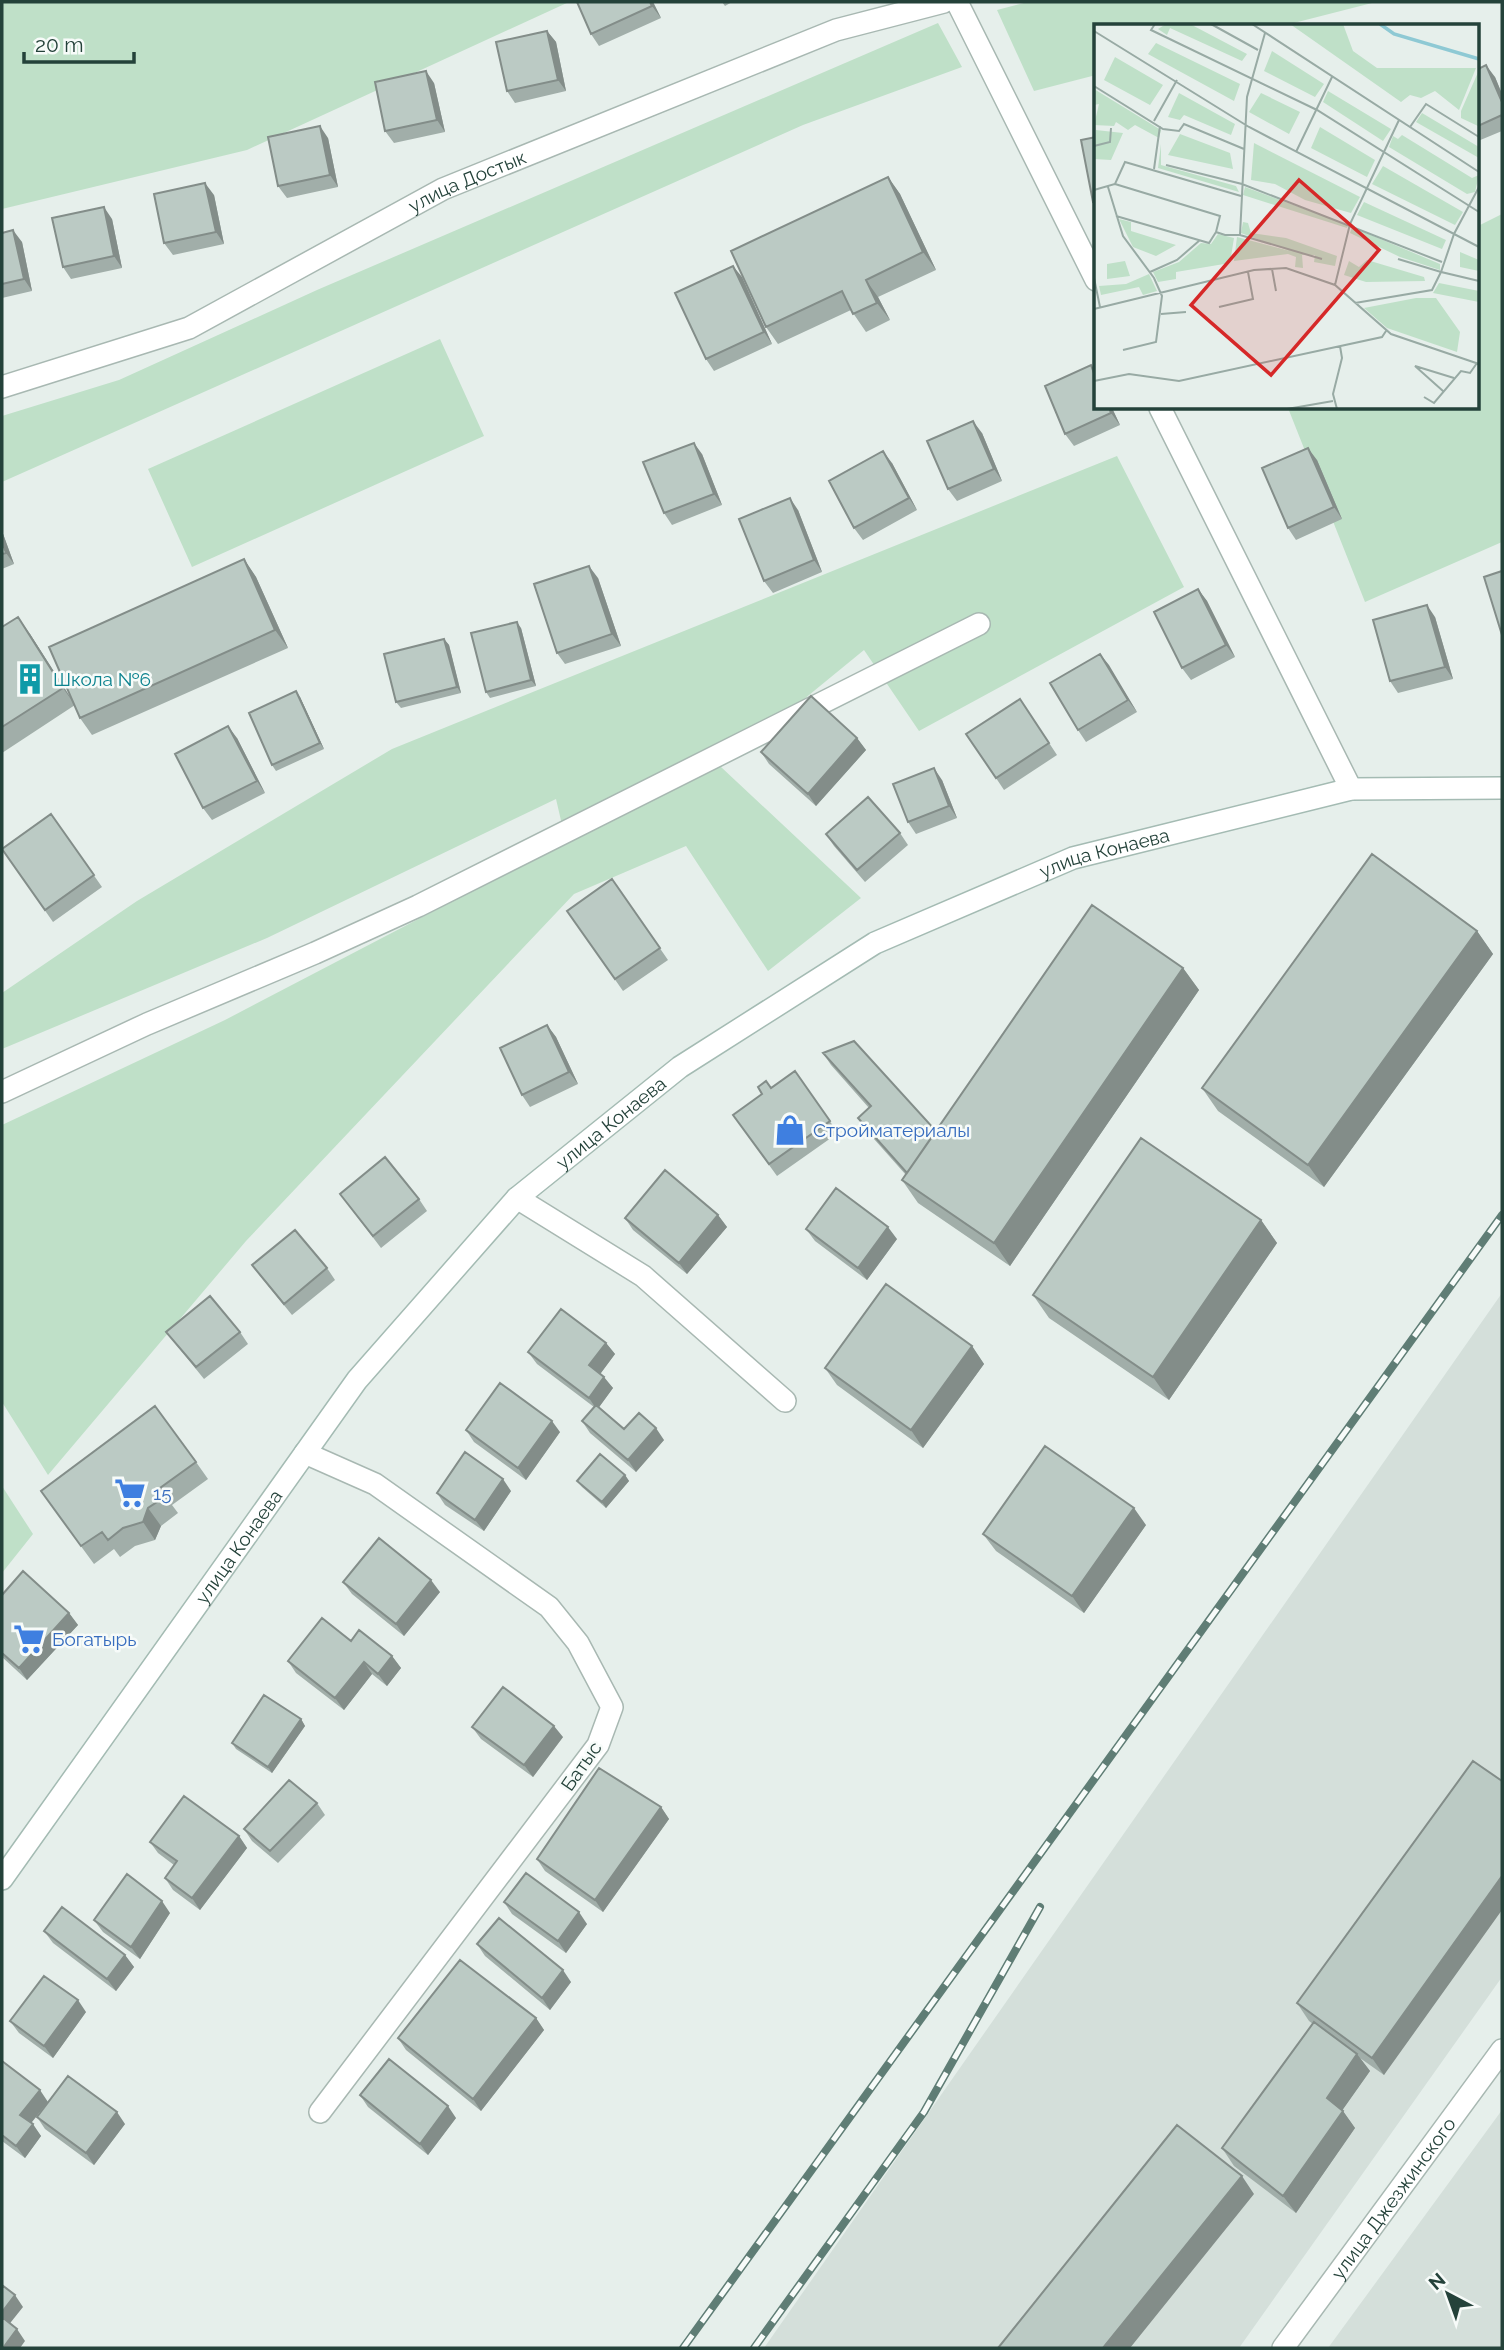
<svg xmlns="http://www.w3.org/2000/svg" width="1504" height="2350" font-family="Raleway,sans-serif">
	<rect width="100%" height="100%" fill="#e6efeb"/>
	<path fill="#d4dfda" d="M1502,1293V1977L1239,2348H764Z
		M1502,2110V2348H1328Z"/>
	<path fill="#bfe0c8" d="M2,2H569L247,150L2,209Z
		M1028,2H1376L1282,26H1096V75L1034,91L997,10Z
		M938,23L962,67L803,125L2,482V416L119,380L317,290Z
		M1502,214V542L1365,602L1288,408H1478V226Z
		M440,339L484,436L192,567L148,469Z
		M1117,456L1184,587L919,731L864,650L721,767L861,898L768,971L686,846L574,894L246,1241L48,1475L2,1402V1125L225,1020L566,842L556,799L267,938L2,1049V993L137,901L392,749Z
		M2,1486L33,1534L2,1573Z"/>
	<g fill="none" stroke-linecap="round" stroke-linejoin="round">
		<defs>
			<g id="minor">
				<path d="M957,2L1096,280"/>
				<path id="s1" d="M2,387L189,328L443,189L836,30L944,2"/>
				<path d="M1160,408L1351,789"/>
				<path d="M2,1092L147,1024L315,953L418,906L979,624"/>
				<path d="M517,1198L643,1276L785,1401"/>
				<path d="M305,1453L375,1484L549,1607L578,1643L612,1707L598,1745L320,2112"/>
				<path id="s2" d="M1283,2348L1502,2050"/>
			</g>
			<g id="secondary">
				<path id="s3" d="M2,1879L357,1380L517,1198L680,1067L875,943L1073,858L1351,789L1502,788"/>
			</g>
		</defs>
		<use href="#minor" stroke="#a8b8b2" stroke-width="24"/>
		<use href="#secondary" stroke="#a4bbb3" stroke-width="24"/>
		<use href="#minor" stroke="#fff" stroke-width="21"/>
		<use href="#secondary" stroke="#fff" stroke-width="21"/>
		<defs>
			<path id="rail" d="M683,2348L1502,1215
				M754,2348L924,2112L1040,1907"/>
		</defs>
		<use href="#rail" stroke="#5f7d75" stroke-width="8"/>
		<use href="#rail" stroke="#f7fbf9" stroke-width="5" stroke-dasharray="16" stroke-linecap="butt"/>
	</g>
	<path fill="#a1aea9" d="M653,2L661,18L599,46L591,34Z
		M722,2H732L725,6Z
		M547,31L556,42L566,91L515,103L507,91Z
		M1478,69L1495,77L1502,94V131L1478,141Z
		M434,83L445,132L394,143L385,131Z
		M328,138L338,187L287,198L278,186Z
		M888,177L900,194L936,270L878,297L890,320L866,332L851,310L778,344L766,327Z
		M214,195L224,244L173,255L164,243Z
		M112,219L122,268L71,279L63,267Z
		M2,233L22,242L32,291L2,298Z
		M742,277L772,344L714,371L706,359Z
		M1096,408H1112L1120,425L1074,446L1065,434Z
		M982,433L1002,481L957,501L948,489Z
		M702,454L722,505L672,525L664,513Z
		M1317,460L1342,519L1296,540L1288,528Z
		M892,463L917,510L863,540L854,528Z
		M798,510L822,572L773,593L764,581Z
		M2,531L14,564L2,569Z
		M244,559L256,577L288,648L92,735L80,718L75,705L2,753V627L30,634L73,701Z
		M598,578L621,646L565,664L557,653Z
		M1198,589L1207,601L1235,657L1191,680L1182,668Z
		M1435,617L1453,679L1398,693L1390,681Z
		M521,628L536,686L490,698L486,692Z
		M444,639L449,645L461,693L401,708L396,702Z
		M1100,654L1137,712L1086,742L1078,730Z
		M300,697L324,749L276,771L272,765Z
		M1028,711L1057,755L1004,790L996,778Z
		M237,738L265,793L212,820L203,808Z
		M857,738L866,750L816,806L769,764L761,752Z
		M942,780L957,818L916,834L908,822Z
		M51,814L102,887L53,922L2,849Z
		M900,833L908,845L865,882L834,846L826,834Z
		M612,879L668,960L623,991L567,911Z
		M1477,931L1493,954L1324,1187L1218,1111L1202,1088Z
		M1183,968L1199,990L1010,1266L918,1203L902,1180L906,1175L866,1130L858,1118L869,1108L831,1065L823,1053L936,1131Z
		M547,1025L556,1037L578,1084L530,1107L522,1095Z
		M795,1071L838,1133L777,1176L733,1115Z
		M340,1194L419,1199L427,1211L381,1248Z
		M718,1215L727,1227L687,1274L633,1230L625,1218Z
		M1261,1220L1277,1243L1169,1400L1049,1318L1033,1295Z
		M806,1229L897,1239L867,1280L815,1241Z
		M252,1265L327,1268L335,1280L292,1315L261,1277Z
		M166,1332H240L248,1344L204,1379Z
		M606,1343L615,1354L600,1374L613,1388L599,1407L624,1429L664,1440L636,1472L590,1433L582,1421L594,1407L537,1364L528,1352Z
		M972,1346L984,1364L923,1448L837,1385L825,1368Z
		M466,1430L560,1432L526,1480L474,1442Z
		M196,1462L208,1479L172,1505L178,1513L161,1526L155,1540L135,1546L120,1557L114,1549L94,1564L53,1508Z
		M625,1475L629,1481L606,1508L582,1487L577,1481Z
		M511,1491L484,1531L445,1505L437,1493Z
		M1146,1525L1084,1613L996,1551L983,1534Z
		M343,1582L440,1592L404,1636L352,1594Z
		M2,1595L69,1613L78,1625L27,1680L2,1657Z
		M351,1641L392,1656L401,1668L387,1686L372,1674L344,1710L296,1673L288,1661Z
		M301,1719L305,1726L272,1773L236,1749L232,1743Z
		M472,1727L563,1737L533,1777L481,1739Z
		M1473,1761L1384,2075L1360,2058L1370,2071L1342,2110L1355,2128L1296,2213L1234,2166L1222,2148L1313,2024L1309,2021L1297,2003Z
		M317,1803L325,1815L278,1863L252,1841L244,1829Z
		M661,1807L669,1819L603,1912L545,1871L537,1859Z
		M239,1836L247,1848L200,1910L173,1890L165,1878L174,1865L158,1853L150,1842Z
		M504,1902L587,1924L566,1953L512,1914Z
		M170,1913L140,1959L103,1932L94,1920Z
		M44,1931L125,1955L134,1967L116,1991L53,1943Z
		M477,1944L571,1982L550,2010L485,1956Z
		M86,2012L53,2058L19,2033L10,2021Z
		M536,2018L544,2030L481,2111L406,2050L398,2038Z
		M2,2061L31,2123L41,2136L25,2158L2,2141Z
		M360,2095L456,2118L428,2155L368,2107Z
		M37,2117L125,2124L94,2165L45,2129Z"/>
	<path fill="#838d89" d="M650,2H653L661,18L652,6Z
		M547,31L556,42L566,91L558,80Z
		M1486,65L1495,77L1502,94V102Z
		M426,71L434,83L445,132L437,120Z
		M320,126L328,138L338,187L330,175Z
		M888,177L900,194L936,270L923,252Z
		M205,183L214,195L224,244L216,232Z
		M104,207L112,219L122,268L114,256Z
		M13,230L22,242L32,291L24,279Z
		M733,266L742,277L772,344L764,332Z
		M866,280L878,297L890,320L877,303Z
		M1109,408H1112L1120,425L1111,413Z
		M973,421L982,433L1002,481L994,469Z
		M694,443L702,454L722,505L714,494Z
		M1308,448L1317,460L1342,519L1334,507Z
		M883,451L892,463L917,510L909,498Z
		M790,498L798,510L822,572L814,560Z
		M2,531L14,564L6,553L2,541Z
		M244,559L256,577L288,648L275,630Z
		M589,566L598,578L621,646L612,634Z
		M1198,589L1207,601L1235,657L1226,645Z
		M1427,605L1435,617L1453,679L1445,667Z
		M18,617L30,634L75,705L63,688Z
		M517,622L521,628L536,686L531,680Z
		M444,639L449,645L461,693L457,687Z
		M1100,654L1109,665L1137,712L1128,700Z
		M296,691L300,697L324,749L320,743Z
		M228,726L237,738L265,793L257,781Z
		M857,738L866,750L816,806L808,794Z
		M934,768L942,780L957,818L949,806Z
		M1477,931L1493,954L1324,1187L1308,1165Z
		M1183,968L1199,990L1010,1266L994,1243Z
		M547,1025L556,1037L578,1084L569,1072Z
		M718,1215L727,1227L687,1274L679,1263Z
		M1261,1220L1277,1243L1169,1400L1153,1377Z
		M888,1227L897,1239L867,1280L858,1268Z
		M606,1343L615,1354L598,1377L589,1365Z
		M972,1346L984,1364L923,1448L911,1430Z
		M604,1377L613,1388L597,1410L589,1398Z
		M552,1421L560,1432L526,1480L518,1468Z
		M656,1428L664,1440L636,1472L628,1460Z
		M625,1475L629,1481L606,1508L602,1502Z
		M503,1479L511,1491L484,1531L475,1520Z
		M148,1508L161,1526L155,1540L143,1522Z
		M1134,1508L1146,1525L1084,1613L1072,1596Z
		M431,1580L440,1592L404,1636L396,1624Z
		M69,1613L78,1625L27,1680L19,1668Z
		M392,1656L401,1668L387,1686L378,1674Z
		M364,1662L372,1674L344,1710L335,1698Z
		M301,1719L305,1726L272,1773L268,1767Z
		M554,1726L563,1737L533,1777L524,1765Z
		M661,1807L669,1819L603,1912L595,1900Z
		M239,1836L247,1848L200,1910L192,1898Z
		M1502,1876V1910L1384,2075L1372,2058Z
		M162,1901L170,1913L140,1959L131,1947Z
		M579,1912L587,1924L566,1953L558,1941Z
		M125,1955L134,1967L116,1991L107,1979Z
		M563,1970L571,1982L550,2010L542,1998Z
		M78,2000L86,2012L53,2058L44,2046Z
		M536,2018L544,2030L481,2111L473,2099Z
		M1357,2054L1370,2071L1339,2115L1327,2098Z
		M40,2090L48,2102L28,2127L20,2115Z
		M448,2106L456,2118L428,2155L420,2144Z
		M1343,2111L1355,2128L1296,2213L1283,2196Z
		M117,2112L125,2124L94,2165L86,2153Z
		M33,2124L41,2136L25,2158L16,2146Z
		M1242,2176L1254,2194L1130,2348H1103Z
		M15,2295L23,2307L7,2327L2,2319V2312Z
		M17,2329L25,2341L20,2348H3Z"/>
	<path fill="#bbcac4" stroke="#838d89" stroke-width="2" d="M577,2H650L652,6L591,34Z
		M547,31L558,80L507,91L496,42Z
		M1486,65L1502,102V115L1478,126V69Z
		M426,71L437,120L385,131L375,82Z
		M320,126L330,175L278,186L268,137Z
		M1096,137V201L1093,202L1081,140Z
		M888,177L923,252L866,280L877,303L853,314L842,291L766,327L731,251Z
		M205,183L216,232L164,243L154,194Z
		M104,207L114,256L63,267L52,218Z
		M13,230L24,279L2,284V233Z
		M733,266L764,332L706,359L675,293Z
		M1091,365L1096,379V408H1109L1111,413L1065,434L1045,386Z
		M973,421L994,469L948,489L927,441Z
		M694,443L714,494L664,513L643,462Z
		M1308,448L1334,507L1288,528L1262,468Z
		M883,451L909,498L854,528L829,481Z
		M790,498L814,560L764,581L739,519Z
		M2,541L6,553L2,554Z
		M244,559L275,630L80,718L49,647Z
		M589,566L612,634L557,653L534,584Z
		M1502,571V635L1484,577Z
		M1198,589L1226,645L1182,668L1154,612Z
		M1427,605L1445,667L1390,681L1373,620Z
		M18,617L63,688L2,727V627Z
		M517,622L531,680L486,692L471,633Z
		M444,639L457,687L396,702L384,654Z
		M1100,654L1128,700L1078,730L1050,683Z
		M296,691L320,743L272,765L249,713Z
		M811,696L857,738L808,794L761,752Z
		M1020,699L1049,743L996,778L966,734Z
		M228,726L257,781L203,808L175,754Z
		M934,768L949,806L908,822L893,784Z
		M868,797L900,833L857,870L826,834Z
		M51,814L94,875L45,910L2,849Z
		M1372,854L1477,931L1308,1165L1202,1088Z
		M612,879L660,948L615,979L567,911Z
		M1092,905L1183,968L994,1243L902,1180Z
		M547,1025L569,1072L522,1095L500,1048Z
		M854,1041L936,1131L907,1173L858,1118L871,1106L823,1053Z
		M795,1071L830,1121L769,1164L733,1115L762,1094L758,1087L766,1081L771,1088Z
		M1141,1138L1261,1220L1153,1377L1033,1295Z
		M385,1157L419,1199L373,1236L340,1194Z
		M665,1170L718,1215L679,1263L625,1218Z
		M836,1188L888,1227L858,1268L806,1229Z
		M295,1230L327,1268L284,1304L252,1265Z
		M886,1284L972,1346L911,1430L825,1368Z
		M210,1296L240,1332L196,1367L166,1332Z
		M561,1309L606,1343L589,1365L604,1377L589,1398L528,1352Z
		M500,1383L552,1421L518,1468L466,1430Z
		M596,1405L624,1429L639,1413L656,1428L628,1460L582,1421Z
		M155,1406L196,1462L160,1488L166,1496L148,1508L143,1522L123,1528L108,1540L102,1532L81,1546L41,1491Z
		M1045,1446L1134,1508L1072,1596L983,1534Z
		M465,1452L503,1479L475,1520L437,1493Z
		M600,1454L625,1475L602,1502L577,1481Z
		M379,1538L431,1580L396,1624L343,1582Z
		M23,1571L69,1613L19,1668L2,1653V1595Z
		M322,1618L351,1641L359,1630L392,1656L378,1674L364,1662L335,1698L288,1661Z
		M503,1687L554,1726L524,1765L472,1727Z
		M264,1695L301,1719L268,1767L232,1743Z
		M1473,1761L1502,1781V1876L1372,2058L1297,2003Z
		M599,1768L661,1807L595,1900L537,1859Z
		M289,1780L317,1803L270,1851L244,1829Z
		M184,1796L239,1836L192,1898L165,1878L177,1861L150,1842Z
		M526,1873L579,1912L558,1941L504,1902Z
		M127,1874L162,1901L131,1947L94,1920Z
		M62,1907L125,1955L107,1979L44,1931Z
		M499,1918L563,1970L542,1998L477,1944Z
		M460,1960L536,2018L473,2099L398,2038Z
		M44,1976L78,2000L44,2046L10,2021Z
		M1314,2022L1357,2054L1327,2098L1343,2111L1283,2196L1222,2148Z
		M389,2059L448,2106L420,2144L360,2095Z
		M2,2061L40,2090L20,2115L33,2124L16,2146L2,2135Z
		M68,2076L117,2112L86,2153L37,2117Z
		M1177,2125L1242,2176L1103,2348H998Z
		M2,2285L15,2295L2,2312Z
		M2,2317L17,2329L3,2348H2Z"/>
	<defs>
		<symbol id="building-bare" viewBox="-9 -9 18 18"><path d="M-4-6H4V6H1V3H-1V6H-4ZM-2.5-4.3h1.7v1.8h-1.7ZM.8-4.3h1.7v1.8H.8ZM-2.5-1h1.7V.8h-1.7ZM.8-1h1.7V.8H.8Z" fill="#0f9aa8" stroke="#f7fbf9" stroke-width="2.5" paint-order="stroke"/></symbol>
		<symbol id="shop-bare" viewBox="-9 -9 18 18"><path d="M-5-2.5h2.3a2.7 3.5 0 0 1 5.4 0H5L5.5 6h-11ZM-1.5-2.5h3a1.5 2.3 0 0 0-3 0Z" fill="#3f7fe0" stroke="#f7fbf9" stroke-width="2.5" paint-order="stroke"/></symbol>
		<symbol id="supermarket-bare" viewBox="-9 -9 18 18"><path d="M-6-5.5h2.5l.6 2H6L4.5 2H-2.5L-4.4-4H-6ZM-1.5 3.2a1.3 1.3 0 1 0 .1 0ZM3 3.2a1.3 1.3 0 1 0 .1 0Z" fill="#3f7fe0" stroke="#f7fbf9" stroke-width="2.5" paint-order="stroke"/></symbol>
	</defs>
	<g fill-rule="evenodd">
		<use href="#building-bare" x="8" y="657" width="44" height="44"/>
		<use href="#shop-bare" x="768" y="1108" width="44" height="44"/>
		<use href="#supermarket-bare" x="108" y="1471" width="44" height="44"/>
		<use href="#supermarket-bare" x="7" y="1617" width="44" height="44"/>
	</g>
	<g text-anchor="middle" stroke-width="5" stroke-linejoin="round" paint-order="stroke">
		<g font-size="19" fill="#24423a" stroke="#f7fbf9">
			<text dy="7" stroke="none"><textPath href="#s1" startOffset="511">улица Достык</textPath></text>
			<text dy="7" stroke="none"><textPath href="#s3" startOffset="1542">улица Конаева</textPath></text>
			<text dy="7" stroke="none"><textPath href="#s3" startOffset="975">улица Конаева</textPath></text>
			<text dy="7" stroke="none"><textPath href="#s3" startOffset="408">улица Конаева</textPath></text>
			<text transform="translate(581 1766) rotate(-55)" y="7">Батыс</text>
			<text dy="7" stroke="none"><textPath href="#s2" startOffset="186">улица Джезжинского</textPath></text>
		</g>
		<g font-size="19" fill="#0d838f" stroke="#f7fbf9" text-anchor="start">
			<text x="53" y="686">Школа №6</text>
		</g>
		<g font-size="19" fill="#366cbe" stroke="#f7fbf9" text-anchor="start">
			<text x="813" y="1137">Стройматериалы</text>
			<text x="153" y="1500">15</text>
			<text x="52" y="1646">Богатырь</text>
		</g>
	</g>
	<g transform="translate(1094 24)">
		<rect width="385" height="385" fill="#e6efeb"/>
		<path d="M72,0H96L153,30L148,37L76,4L73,11L64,5ZM196,0H249L259,27L283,44H382L365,86L341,67L327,74L316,71L307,78ZM62,19L146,60L140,77L54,30ZM178,27L230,60L221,73L170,47ZM21,33L69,61L56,81L10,56ZM385,46V109L384,102L367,94V87ZM0,65L67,106L65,114L41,101L34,106L22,98L20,102L0,101L5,80L0,81ZM234,67L297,105L289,117L229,78ZM85,69L141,100L137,111L90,91L86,96L74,93ZM167,69L206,88L195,110L155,88ZM328,89L385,123V134L322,98ZM226,103L281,136L273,153L217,124ZM2,106L29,109L17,136L0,135ZM86,110L136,129L139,145L74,131ZM308,111L378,154L385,151L381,168L373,170L295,123L299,112L304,115ZM160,119L266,173L257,189L211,176L181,160L157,156ZM67,120V141L142,162L145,168L64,144ZM289,142L369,188L361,201L278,160ZM151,163L254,201L253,204L149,171ZM270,178L352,216L348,225L263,191ZM25,195L37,198V207L82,221L62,232L39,223ZM149,198L154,199L157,209L192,214L243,232L241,242L220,238L221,231H208L209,244L201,243L202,233L194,230L140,237L143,213L196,227L147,209ZM258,203L346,240V246L306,233L256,209ZM124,210L140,214L136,239L82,248V255L64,258L59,248L85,238L107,219L117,220ZM366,228L385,236V247L366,243ZM273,236L330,253L331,257L272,258L250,251L255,237L265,243ZM31,237L36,252L13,255V240ZM55,250L63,267L49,271L45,263L7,271L5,262L32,260ZM345,259L385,267V278L339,269ZM322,274H342L366,308L363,328L293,304L270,284Z" fill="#bfe0c8"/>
		<path fill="none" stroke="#8ec9d4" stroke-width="3.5" d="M286,0L300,10L385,35"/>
		<path fill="none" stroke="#98aaa4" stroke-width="2" d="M61,0L57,6L223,86L385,188M117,0L164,26M158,0L385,148M0,7L155,103L385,223M0,62L69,105L85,107L90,100L150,125M60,97L83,56M316,103L332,80L385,113M0,122L16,118L17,104M202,128L238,53M72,141L148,160L348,238M60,145L66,102M21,160L126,192L122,208L131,211H146L228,235M14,163L29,212L60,254L68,272L62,318L29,326M0,166L21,160L31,138L147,172M22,192L115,219L122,208M146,211L153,73L171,9M304,235L347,248L360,210L385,163M178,245L182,267M56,248L83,236L106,216M0,254L6,283M241,261L256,200L305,96M261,279L338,266L347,248L385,257M125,283L159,275L154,248M0,285L160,246L192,244L241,261L297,310L385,340M67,290L92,288M0,357L35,350L85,357L288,313L292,307M349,367L321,342L360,354M330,373L340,379L367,347L376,349L383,339M193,385L239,377M243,385L239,370L248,334L246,322"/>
		<path fill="#d62828" fill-opacity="0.15" stroke="#d62828" stroke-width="3.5" d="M205,156L285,226L177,351L97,281Z"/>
		<rect width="385" height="385" fill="none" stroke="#24423a" stroke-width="3.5"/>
	</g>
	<rect width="1504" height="2350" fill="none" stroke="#24423a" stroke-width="7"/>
	<g transform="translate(1448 2294) rotate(319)" stroke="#f7fbf9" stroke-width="5" paint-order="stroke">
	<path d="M0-5L12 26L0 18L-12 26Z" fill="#24423a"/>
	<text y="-10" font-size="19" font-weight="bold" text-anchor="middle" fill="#24423a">N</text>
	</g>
	<path d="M24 52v10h110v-10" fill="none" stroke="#24423a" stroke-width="3.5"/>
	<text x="35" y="52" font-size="21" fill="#24423a" stroke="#f7fbf9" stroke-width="5" paint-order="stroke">20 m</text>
</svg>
